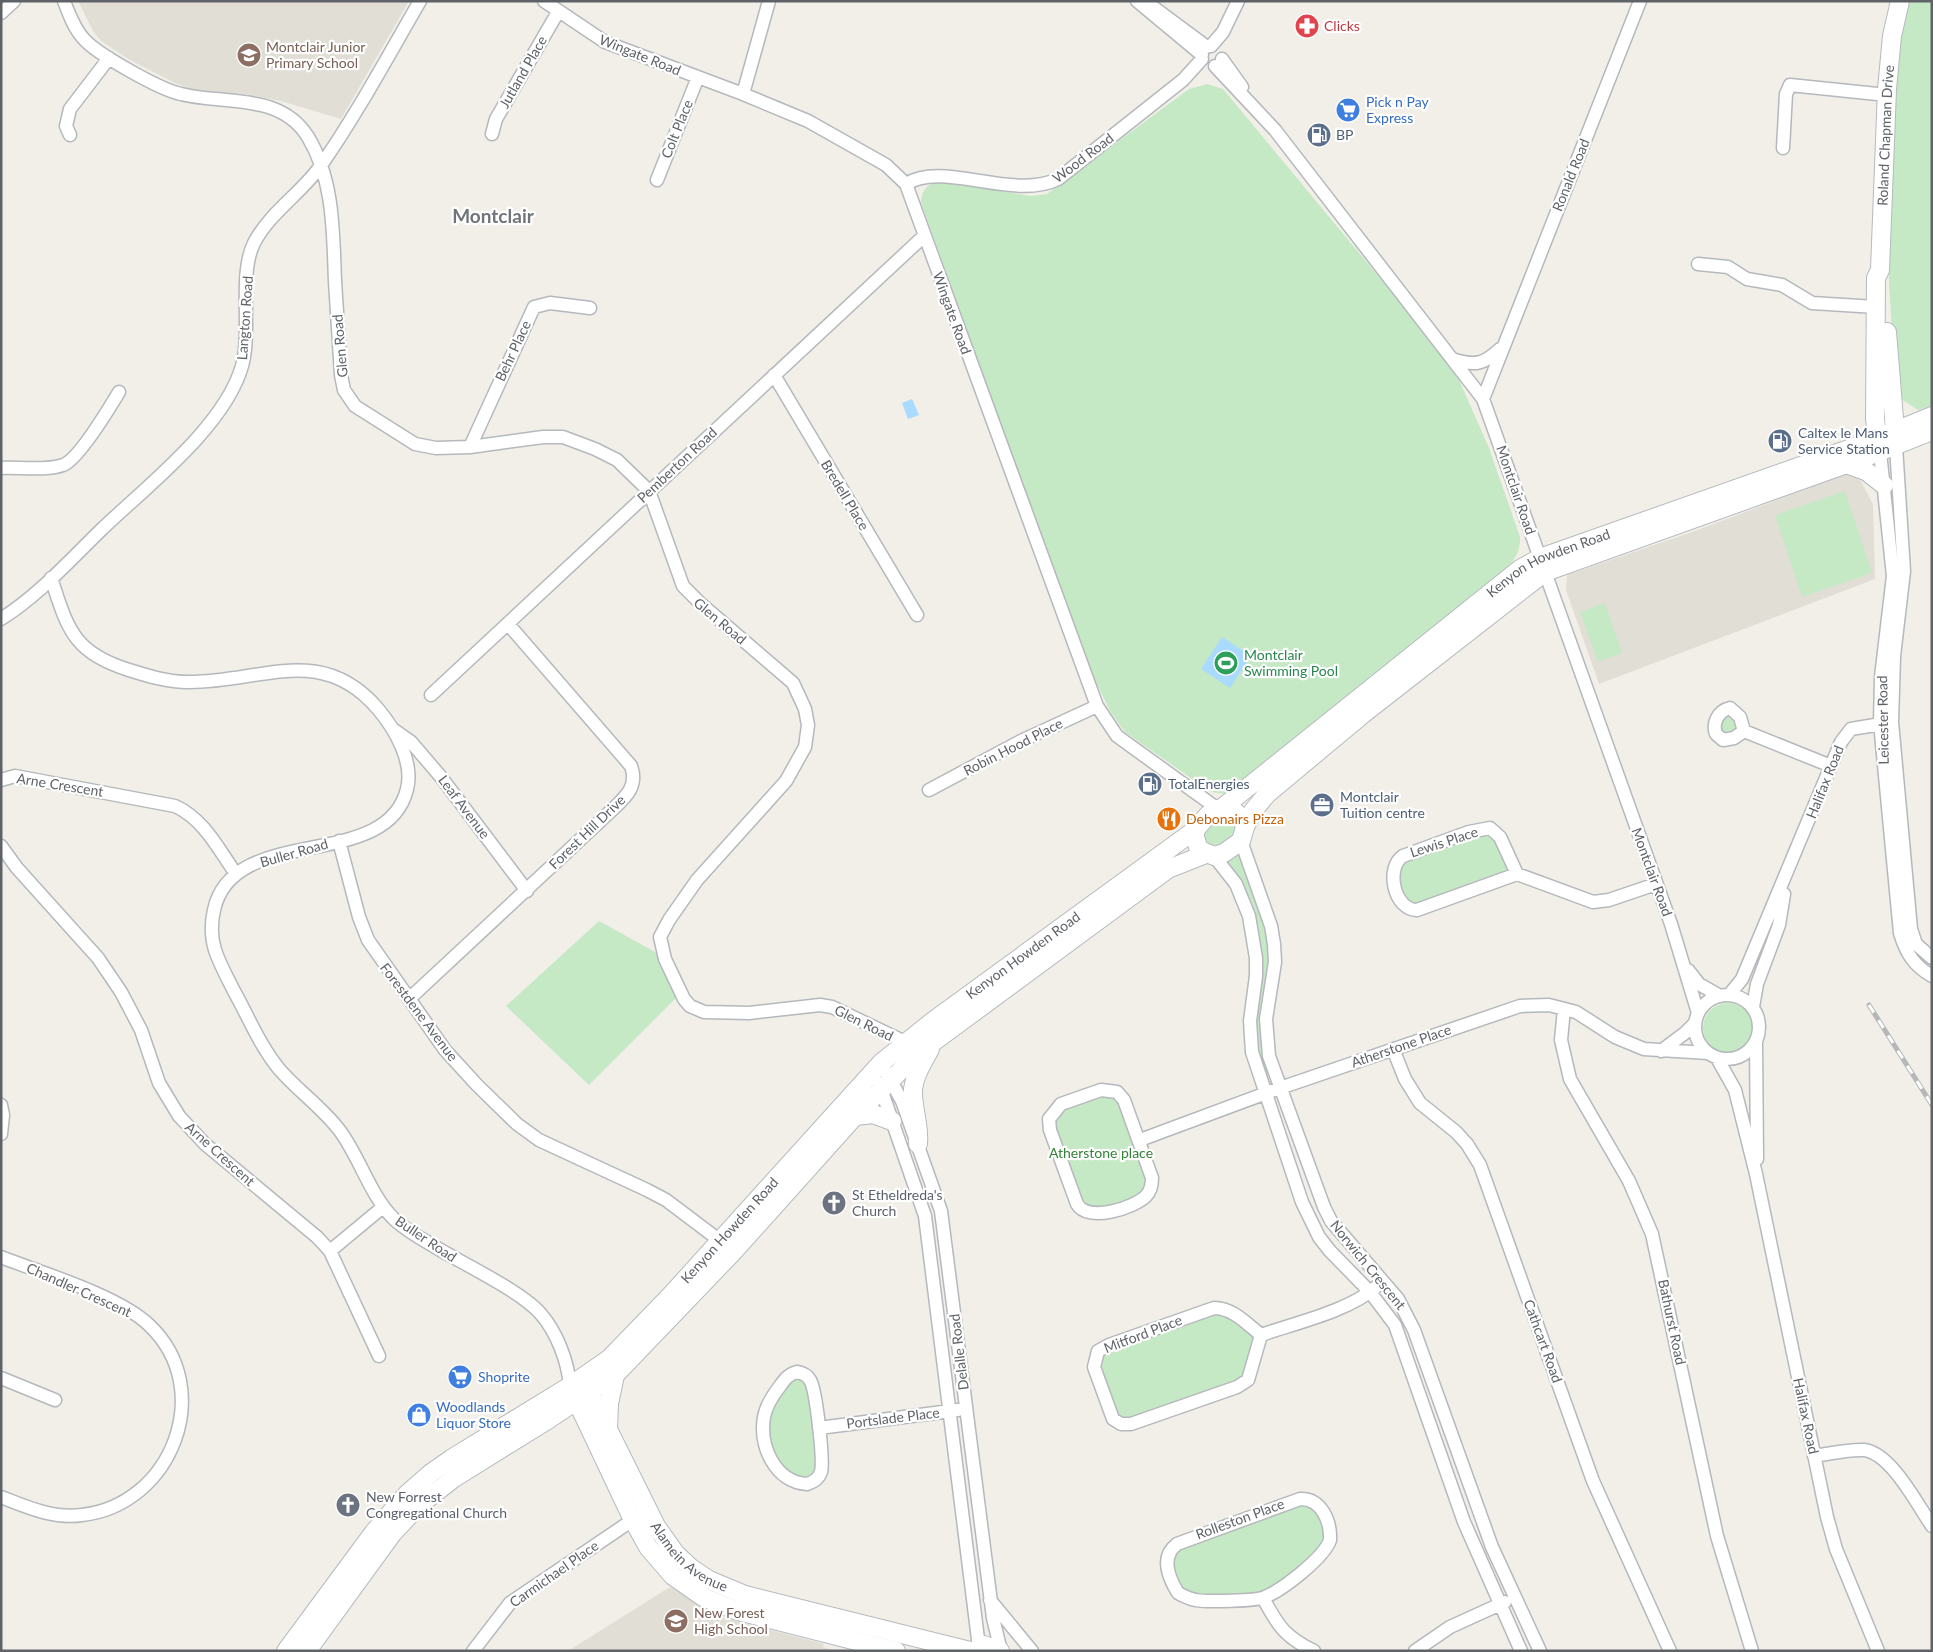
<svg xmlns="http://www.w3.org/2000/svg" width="1933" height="1652" font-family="Lato,sans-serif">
	<rect width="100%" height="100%" fill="#f1efe8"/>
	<path fill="#e1ded6" d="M78,1H409L341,119L281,101L245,94L194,91L173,82L130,60L101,41L93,31Z
		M1847,474L1859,478L1873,504L1875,579L1599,684L1566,590L1567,575L1692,532Z
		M670,1587L721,1617L824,1644L823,1647L835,1651H568Z"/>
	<path fill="#c5e8c5" d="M1905,1H1932V406L1918,410L1901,399L1895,383L1887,248L1895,71Z
		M1207,84L1223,89L1428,336L1459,380L1489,448L1520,537C1521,555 1511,564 1499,576L1233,790L1225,794L1211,792L1125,732L1110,711L1087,664L921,202C922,189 928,183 941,182L1031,196L1047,194L1189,89Z
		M1845,491L1872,573L1802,597L1775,515Z
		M1605,603L1622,653L1598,662L1580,612Z
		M1728,715L1734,717L1740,731L1722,732L1719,723Z
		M1229,816L1237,823L1235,832L1223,845H1209L1205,841L1204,832L1217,818Z
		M1480,832L1495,835L1509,867L1508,871L1418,907L1403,901L1396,866L1398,863Z
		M1239,854L1264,922L1267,934L1268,966L1260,1024L1263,1049L1269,1072L1266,1076C1263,1068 1258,1059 1256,1051C1253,1035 1256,1018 1258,1001C1264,950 1264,902 1226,862Z
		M599,921L655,952L677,997L589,1085L506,1006Z
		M1703 1028a25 25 0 1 1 50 0a25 25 0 1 1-50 0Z
		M1103,1095L1117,1096L1149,1181L1139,1196L1098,1212L1083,1206L1054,1120L1060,1111Z
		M1218,1311L1249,1330L1256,1339L1245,1378L1125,1420L1117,1416L1099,1362L1105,1352Z
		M797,1378L808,1382L818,1473L802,1481C796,1476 789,1472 783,1467C757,1443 768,1393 797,1378Z
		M1298,1505C1322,1505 1331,1536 1318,1553C1301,1566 1284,1584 1265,1593C1261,1595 1197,1597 1192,1595C1177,1588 1166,1565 1176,1550Z"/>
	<path fill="#aadaff" d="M912,399L919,415L908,419L902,403Z
		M1222,637L1251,656L1230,688L1201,669Z"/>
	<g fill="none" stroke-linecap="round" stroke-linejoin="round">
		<defs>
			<path id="street" d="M64,1C69,14 74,28 83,38C96,54 161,90 181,94C224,105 280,92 308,137C334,180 333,232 335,281C337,312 339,343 341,375L344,390L355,406L415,444L436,448L470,447L543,437H563L595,449L617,460L649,491L683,586L701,604L793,683L805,709L808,725L805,747L786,781L697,880L669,920L660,937L665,959L684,999L690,1006L704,1012L749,1013L820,1005L832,1007L905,1042L910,1047
				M544,1L605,42L743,94L808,121L886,165L906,184L1097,706L1117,736L1218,809
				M1137,1L1202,55
				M1149,4L1207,47
				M1,13L14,1
				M1211,46L1223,32L1238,1
				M1222,59L1242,87
				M1215,66L1275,130L1483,399L1671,924L1698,1013
				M743,94L769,1
				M492,134L496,119L558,12
				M70,135L66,126L70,109L109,58
				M1783,148L1786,94L1790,85L1887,95
				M657,180L698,77
				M906,184C943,160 1013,201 1058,179L1183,80L1202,59
				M1698,264L1728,267L1747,279L1782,285L1812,303L1876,307
				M1455,360C1476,366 1484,364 1500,349
				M774,375L917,615
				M1483,399L1640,1
				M1896,446L1904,571L1894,656L1892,722L1911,929L1916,944L1932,958
				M470,447L534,307L550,303L590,308
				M1880,452L1893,576L1881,677L1880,723L1900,933C1906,953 1914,966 1932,976
				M1,468C18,467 47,471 63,465C78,460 110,407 119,392
				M51,578C58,598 64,623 78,640C90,655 110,664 129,670C148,676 168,682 188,682C260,683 321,642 378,709C395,729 414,762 407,789C387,873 233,822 214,910C211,923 211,937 215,950C220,965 228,979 235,993C249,1018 260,1046 279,1069C298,1091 323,1108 340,1131C360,1158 369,1193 393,1218C405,1230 422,1239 437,1248C464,1264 520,1291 540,1313C557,1332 568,1362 570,1386
				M1,619C39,595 70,560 102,529C147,486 225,426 242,366C252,330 238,275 254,243C270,212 303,192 322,164C358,112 388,56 420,1
				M431,695L924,236
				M1730,708L1740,717L1744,731L1734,738L1723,740L1716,734C1712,723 1718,711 1730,708Z
				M394,730L411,742L441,777L527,891
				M1744,731L1831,766
				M1,780L15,776L175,806C204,819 219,850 236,874
				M929,790L1021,741L1097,706
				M339,841L359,917L368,940L445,1050L477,1085L517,1124L539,1140L647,1190L666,1200L727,1246
				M1241,841L1271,926L1274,944L1275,962L1266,1019L1269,1056L1324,1207L1331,1221L1398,1299L1414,1330L1492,1547L1540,1651
				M1,846L17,868L98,958L121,992L141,1030L159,1083L179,1116L205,1144L317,1237L330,1251L379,1356
				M1214,856L1236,884L1249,916L1256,958V976L1250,1021L1252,1052L1302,1202L1319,1237L1330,1251L1370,1292L1395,1325L1464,1522L1521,1651
				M1517,874L1417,910C1394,910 1385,868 1403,856L1469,832L1490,828L1500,837L1517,874L1593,902L1609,900L1656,884
				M1688,970L1699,984L1720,996
				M1695 1027a32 32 0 1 1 64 0a32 32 0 1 1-64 0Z
				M1729,995L1742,979L1841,742L1851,729L1887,723
				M409,999L614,808C627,796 638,785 631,766L508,624
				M1753,1007L1757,984L1779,925L1784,894
				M1564,1009L1561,1040L1570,1079L1629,1181L1652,1234L1717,1536L1752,1651
				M1756,1042L1757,1159
				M1393,1049L1405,1079L1420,1103L1456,1132L1467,1144L1480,1165L1593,1481L1670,1651
				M1661,1051L1685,1033L1695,1023
				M1717,1058L1735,1090L1756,1174L1827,1517L1836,1549L1878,1651
				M881,1063L902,1101L941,1211L993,1618L1001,1651
				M879,1083L925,1216L979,1647
				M1101,1090L1117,1092L1124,1100L1152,1178C1152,1185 1150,1192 1146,1196C1134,1208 1088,1223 1077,1204L1050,1130L1049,1119L1061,1104Z
				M1,1105L3,1115L1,1134
				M1140,1140L1280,1088L1520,1006L1549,1005L1576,1012L1615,1037L1644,1049L1708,1053
				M330,1251L383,1207
				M1,1257C42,1273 119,1296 149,1325C217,1389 172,1505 82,1515C53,1519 27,1507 1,1497
				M1214,1308C1233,1308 1247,1324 1261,1335L1248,1380L1237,1387L1131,1424H1121L1113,1419L1094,1367L1098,1351L1109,1345Z
				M1261,1335C1295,1323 1349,1311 1376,1287
				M797,1372C803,1373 807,1375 810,1380C816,1389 824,1460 821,1472C819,1478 814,1482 807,1484C775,1482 759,1446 764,1417C766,1406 773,1395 780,1386C785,1379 789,1374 797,1372Z
				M1,1378L55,1400
				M819,1428L958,1410
				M1814,1456C1830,1454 1848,1449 1864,1450C1891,1453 1917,1504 1932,1526
				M1300,1499C1321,1498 1331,1521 1330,1540C1324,1558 1282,1590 1265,1597C1257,1601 1206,1602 1196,1600C1189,1599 1184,1596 1178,1593C1168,1577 1160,1557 1177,1544Z
				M1263,1598C1278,1626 1285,1637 1314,1651
				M990,1600L1032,1651
				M473,1651L510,1603L640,1515
				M1415,1651L1450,1627L1505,1602"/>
			<g id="secondary">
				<path d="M1887,332L1896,443"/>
				<path id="s1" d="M1879,449L1875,419L1876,278L1880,270L1887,89L1892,36L1900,1"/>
				<path d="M1846,464L1866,471L1884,485"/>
				<path id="s2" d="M1222,808L1520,569L1540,558L1863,444L1932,416"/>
				<path d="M1245,827C1241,813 1232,807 1218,809L1208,815L1195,830V837L1198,847L1202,851L1214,856L1224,853L1241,841L1245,827L1253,811L1267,794L1363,714L1545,572L1866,457L1932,431"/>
				<path d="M855,1116L873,1114L892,1121"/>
				<path d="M918,1144C920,1125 912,1107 913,1089C915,1074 923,1062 930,1049"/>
				<path id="s3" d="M585,1383L656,1526L675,1553L691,1568L709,1580L745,1595L970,1651"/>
				<path d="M572,1391L633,1520L648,1547L673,1576L703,1597L735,1610L896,1651"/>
				<path d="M608,1429L609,1404L615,1375"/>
				<path id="s4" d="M286,1651L374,1532L407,1494L431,1473L451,1459L570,1386L609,1359L671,1295L881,1063L933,1021L1195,830"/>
				<path d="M307,1651L392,1534L418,1506L454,1478L549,1419L615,1375L733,1252L855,1116L917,1054L1168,869L1206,854"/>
				<path d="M974,1651L984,1645L1000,1651"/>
			</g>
		</defs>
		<use href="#street" stroke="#b5b8bc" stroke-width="15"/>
		<use href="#secondary" stroke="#b6babf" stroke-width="20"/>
		<use href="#street" stroke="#fff" stroke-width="12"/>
		<use href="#secondary" stroke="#fff" stroke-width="18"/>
		<defs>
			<path id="rail" d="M1869,1005L1932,1105"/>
		</defs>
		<use href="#rail" stroke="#b6b7b8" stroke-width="5"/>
		<use href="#rail" stroke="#fff" stroke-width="3" stroke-dasharray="9" stroke-linecap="butt"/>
	</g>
	<defs>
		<symbol id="pharmacy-disc" viewBox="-11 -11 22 22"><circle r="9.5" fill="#e0444e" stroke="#fff"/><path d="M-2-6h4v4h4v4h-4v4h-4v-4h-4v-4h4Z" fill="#fff"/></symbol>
		<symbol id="school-disc" viewBox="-11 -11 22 22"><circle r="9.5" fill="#8d6e63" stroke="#fff"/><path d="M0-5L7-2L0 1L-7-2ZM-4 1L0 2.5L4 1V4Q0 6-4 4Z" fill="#fff"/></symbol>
		<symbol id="supermarket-disc" viewBox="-11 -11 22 22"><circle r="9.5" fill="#3f7fe0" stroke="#fff"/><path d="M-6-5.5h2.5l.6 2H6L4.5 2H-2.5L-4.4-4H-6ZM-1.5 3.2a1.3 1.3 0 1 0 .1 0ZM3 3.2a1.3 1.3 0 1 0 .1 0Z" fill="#fff"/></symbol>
		<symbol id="fuel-disc" viewBox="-11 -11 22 22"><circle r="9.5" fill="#5c6f8a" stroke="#fff"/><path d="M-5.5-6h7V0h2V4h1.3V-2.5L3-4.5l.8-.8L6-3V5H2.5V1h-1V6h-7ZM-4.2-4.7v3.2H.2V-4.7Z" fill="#fff"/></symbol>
		<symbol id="stadium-disc" viewBox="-11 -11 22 22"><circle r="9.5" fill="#2e9e5b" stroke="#fff"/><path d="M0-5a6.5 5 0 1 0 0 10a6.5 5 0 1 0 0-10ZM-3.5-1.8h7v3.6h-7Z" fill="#fff"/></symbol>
		<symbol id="office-disc" viewBox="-11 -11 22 22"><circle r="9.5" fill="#5c6f8a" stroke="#fff"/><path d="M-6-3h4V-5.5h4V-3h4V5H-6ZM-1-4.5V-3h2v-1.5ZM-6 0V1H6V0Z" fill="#fff"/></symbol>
		<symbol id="restaurant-disc" viewBox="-11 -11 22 22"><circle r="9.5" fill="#e8710a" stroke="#fff"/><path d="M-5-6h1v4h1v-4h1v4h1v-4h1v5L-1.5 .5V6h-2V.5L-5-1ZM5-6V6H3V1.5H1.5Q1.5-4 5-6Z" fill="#fff"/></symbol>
		<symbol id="church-disc" viewBox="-11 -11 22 22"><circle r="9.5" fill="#6b7280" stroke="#fff"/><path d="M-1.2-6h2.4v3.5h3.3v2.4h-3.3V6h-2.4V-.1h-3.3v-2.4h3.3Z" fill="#fff"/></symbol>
		<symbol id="shop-disc" viewBox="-11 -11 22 22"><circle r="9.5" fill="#3f7fe0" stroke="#fff"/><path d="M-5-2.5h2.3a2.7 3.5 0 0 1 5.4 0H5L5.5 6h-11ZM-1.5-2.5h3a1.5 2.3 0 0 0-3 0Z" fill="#fff"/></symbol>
	</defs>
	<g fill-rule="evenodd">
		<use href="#pharmacy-disc" x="1293" y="12" width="28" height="28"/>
		<use href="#school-disc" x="235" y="41" width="28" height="28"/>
		<use href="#supermarket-disc" x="1334" y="96" width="28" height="28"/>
		<use href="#fuel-disc" x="1305" y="121" width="28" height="28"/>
		<use href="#fuel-disc" x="1766" y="427" width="28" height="28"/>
		<use href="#stadium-disc" x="1212" y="649" width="28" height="28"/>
		<use href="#fuel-disc" x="1136" y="770" width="28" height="28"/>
		<use href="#office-disc" x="1308" y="791" width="28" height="28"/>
		<use href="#restaurant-disc" x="1155" y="805" width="28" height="28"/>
		<use href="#church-disc" x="820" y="1189" width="28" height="28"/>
		<use href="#supermarket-disc" x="446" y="1363" width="28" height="28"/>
		<use href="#shop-disc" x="405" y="1401" width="28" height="28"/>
		<use href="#church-disc" x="334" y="1491" width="28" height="28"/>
		<use href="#school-disc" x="662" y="1607" width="28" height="28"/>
	</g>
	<g text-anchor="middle" stroke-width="4.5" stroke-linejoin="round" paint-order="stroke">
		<g font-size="14" fill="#be3a42" stroke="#fff" text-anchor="start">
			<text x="1324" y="31">Clicks</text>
		</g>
		<g font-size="14" fill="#785e54" stroke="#fff" text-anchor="start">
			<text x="266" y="52">Montclair Junior<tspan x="266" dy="16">Primary School</tspan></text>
			<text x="694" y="1618">New Forest<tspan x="694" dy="16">High School</tspan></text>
		</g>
		<g font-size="14" fill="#5f6368" stroke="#fff">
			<text transform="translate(640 55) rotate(22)" y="5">Wingate Road</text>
			<text transform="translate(523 72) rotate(-60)" y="5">Jutland Place</text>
			<text transform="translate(677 129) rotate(-68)" y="5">Colt Place</text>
			<text dy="5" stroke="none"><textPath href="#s1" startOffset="315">Roland Chapman Drive</textPath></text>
			<text transform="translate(1083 158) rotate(-37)" y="5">Wood Road</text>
			<text transform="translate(1571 175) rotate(-68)" y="5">Ronald Road</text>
			<text transform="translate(952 313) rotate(70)" y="5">Wingate Road</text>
			<text transform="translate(245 318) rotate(-86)" y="5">Langton Road</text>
			<text transform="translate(340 346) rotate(-95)" y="5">Glen Road</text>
			<text transform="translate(513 351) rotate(-65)" y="5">Behr Place</text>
			<text transform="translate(677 465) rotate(-43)" y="5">Pemberton Road</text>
			<text transform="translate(1516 490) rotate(71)" y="5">Montclair Road</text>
			<text transform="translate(845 495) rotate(59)" y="5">Bredell Place</text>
			<text dy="5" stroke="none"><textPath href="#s2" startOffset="410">Kenyon Howden Road</textPath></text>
			<text transform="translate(720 621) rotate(40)" y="5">Glen Road</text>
			<text transform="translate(1883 720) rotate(-91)" y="5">Leicester Road</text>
			<text transform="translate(1013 747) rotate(-27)" y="5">Robin Hood Place</text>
			<text transform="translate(1825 782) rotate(-68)" y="5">Halifax Road</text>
			<text transform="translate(60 785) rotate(9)" y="5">Arne Crescent</text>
			<text transform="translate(464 807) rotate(53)" y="5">Leaf Avenue</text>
			<text transform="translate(587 832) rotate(-44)" y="5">Forest Hill Drive</text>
			<text transform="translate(1444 842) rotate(-18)" y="5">Lewis Place</text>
			<text transform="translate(294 853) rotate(-16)" y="5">Buller Road</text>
			<text transform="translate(1652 872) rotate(70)" y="5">Montclair Road</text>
			<text dy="5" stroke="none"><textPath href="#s4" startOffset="1022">Kenyon Howden Road</textPath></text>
			<text transform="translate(419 1012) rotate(53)" y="5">Forestdene Avenue</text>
			<text transform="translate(864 1023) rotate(26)" y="5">Glen Road</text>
			<text transform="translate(1401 1046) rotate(-19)" y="5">Atherstone Place</text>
			<text transform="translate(220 1154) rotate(42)" y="5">Arne Crescent</text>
			<text dy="5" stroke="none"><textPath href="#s4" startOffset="618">Kenyon Howden Road</textPath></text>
			<text transform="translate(426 1239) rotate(34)" y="5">Buller Road</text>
			<text transform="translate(1368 1265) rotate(51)" y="5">Norwich Crescent</text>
			<text transform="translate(79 1290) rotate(24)" y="5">Chandler Crescent</text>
			<text transform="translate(1672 1322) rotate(78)" y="5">Bathurst Road</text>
			<text transform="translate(1143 1334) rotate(-21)" y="5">Mitford Place</text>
			<text transform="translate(1543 1341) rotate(70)" y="5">Cathcart Road</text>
			<text transform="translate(959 1352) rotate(-97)" y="5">Delalle Road</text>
			<text transform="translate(1806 1416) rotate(78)" y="5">Halifax Road</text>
			<text transform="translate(893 1418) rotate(-7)" y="5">Portslade Place</text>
			<text transform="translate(1240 1519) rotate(-20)" y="5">Rolleston Place</text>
			<text dy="5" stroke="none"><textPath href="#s3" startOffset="206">Alamein Avenue</textPath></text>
			<text transform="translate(554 1574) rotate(-35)" y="5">Carmichael Place</text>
		</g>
		<g font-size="14" fill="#366cbe" stroke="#fff" text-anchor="start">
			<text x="1366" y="107">Pick n Pay<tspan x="1366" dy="16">Express</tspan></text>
			<text x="478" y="1382">Shoprite</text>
			<text x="436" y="1412">Woodlands<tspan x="436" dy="16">Liquor Store</tspan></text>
		</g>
		<g font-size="14" fill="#4e5e75" stroke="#fff" text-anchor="start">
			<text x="1336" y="140">BP</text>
			<text x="1798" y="438">Caltex le Mans<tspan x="1798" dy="16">Service Station</tspan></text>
			<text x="1168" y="789">TotalEnergies</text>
			<text x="1340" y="802">Montclair<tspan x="1340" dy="16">Tuition centre</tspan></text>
		</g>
		<g font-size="14" fill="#27864d" stroke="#fff" text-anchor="start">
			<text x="1244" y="660">Montclair<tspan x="1244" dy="16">Swimming Pool</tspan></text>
		</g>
		<g font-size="14" fill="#c56008" stroke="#fff" text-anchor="start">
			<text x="1186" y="824">Debonairs Pizza</text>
		</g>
		<g font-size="14" fill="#348238" stroke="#fff">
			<text x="1101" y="1158">Atherstone place</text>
		</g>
		<g font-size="14" fill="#5b616d" stroke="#fff" text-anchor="start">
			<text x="852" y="1200">St Etheldreda's<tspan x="852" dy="16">Church</tspan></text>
			<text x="366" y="1502">New Forrest<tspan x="366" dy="16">Congregational Church</tspan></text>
		</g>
		<g font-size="19" font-weight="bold" fill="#70757a" stroke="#fff">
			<text x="493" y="223">Montclair</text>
		</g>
	</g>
	<rect width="1933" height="1652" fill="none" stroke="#5f6368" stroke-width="5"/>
</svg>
